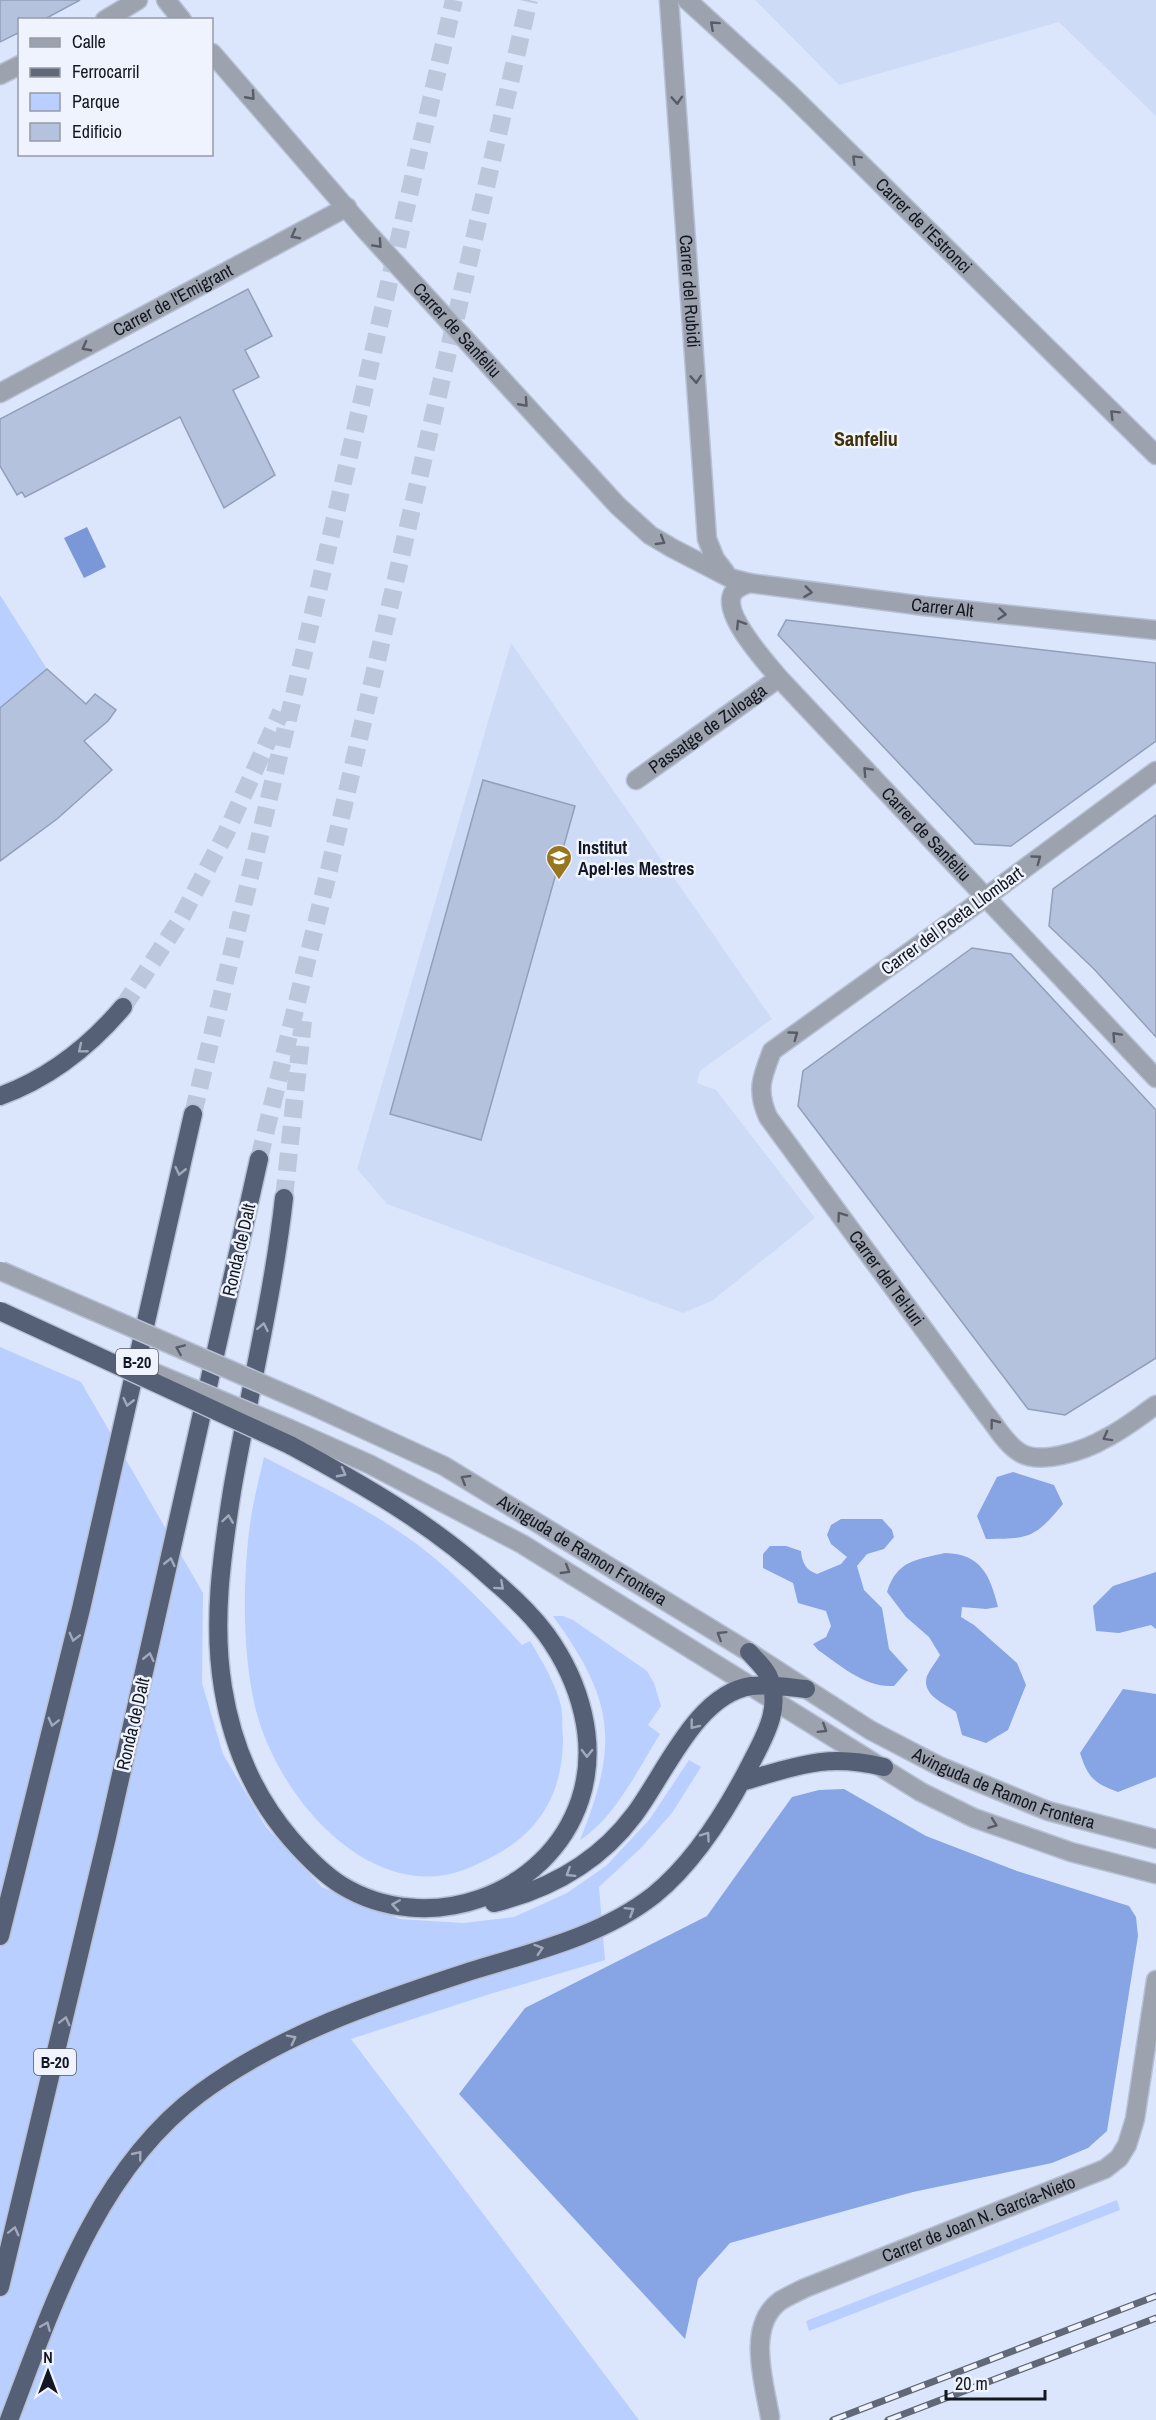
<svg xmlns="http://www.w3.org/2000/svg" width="1156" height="2420" font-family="'Archivo Narrow',sans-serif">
	<rect width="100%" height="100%" fill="#dbe6fc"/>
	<path fill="#cedbf7" d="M755,0H1156V116L1059,22L839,85Z
		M511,643L772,1019L700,1071L697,1083L716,1090L815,1218L712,1301L683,1313L387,1204L357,1169Z"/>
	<path fill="#b9cfff" d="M0,595L47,669L0,708Z
		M0,1347L81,1382L203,1593L202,1683L223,1754L266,1827L322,1887L400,1919L463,1923L514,1917L567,1893L606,1866L649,1820L689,1760L701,1767L672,1813L641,1848L599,1887L605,1960L490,1994L351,2039L639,2420H0Z
		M264,1457C320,1486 378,1513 427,1552C462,1580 492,1612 522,1645L530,1641C542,1661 555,1682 561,1706C563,1716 562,1728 563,1738C563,1793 540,1833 490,1858C467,1870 444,1879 417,1876C377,1872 343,1848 316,1819C294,1795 276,1766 264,1735C241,1678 242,1584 250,1524C253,1502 259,1479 264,1457Z
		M553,1616H563L573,1620L647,1671L654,1683L661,1706L648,1725L660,1734C639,1768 614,1819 580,1840C619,1743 615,1702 553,1616Z
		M1117,2200L1120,2210L809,2331L806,2321Z"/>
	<path fill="#87a4e5" d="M1013,1472L1054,1485L1063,1504C1035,1538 1029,1539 986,1539L977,1516L997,1477Z
		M841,1519H882L892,1530L894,1537L884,1549L867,1554L857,1566L864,1590L882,1608L889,1649L908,1670L894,1686C865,1688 840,1665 818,1650L813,1644L826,1637L831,1626L826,1611L798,1603L793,1583L763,1568V1554L770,1546H786L801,1551C802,1563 806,1570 817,1574L841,1564L847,1557L831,1544L827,1535L831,1525Z
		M945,1553C981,1554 990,1575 998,1607L986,1609L962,1607L961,1617L974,1625L1017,1663L1026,1685L1008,1730L986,1743L962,1735L956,1712C944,1703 921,1695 927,1676C930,1669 936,1662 940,1655L929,1637L906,1617L887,1592C897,1560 916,1560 945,1553Z
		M1156,1572V1629L1151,1625L1119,1633L1096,1631L1093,1606L1113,1586Z
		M1123,1689L1156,1694V1777L1118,1792C1094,1783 1088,1778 1080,1753Z
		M844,1789L926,1836L1017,1871L1129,1906L1136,1917L1138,1936L1107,2131L1088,2148L1052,2163L913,2192L730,2243L698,2279L685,2339L459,2094L525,2008L707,1916L792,1797L819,1790Z"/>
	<path fill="#7a97d7" d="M87,527L106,567L84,578L64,538Z"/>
	<path fill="#b5c2de" stroke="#929fb9" stroke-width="1.5" d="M0,0H80L43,20H20V32L0,42Z
		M248,289L272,336L245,350L259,377L233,390L275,475L224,508L180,417L25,497L22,492L17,495L0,466V419Z
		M786,620L1156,663V741L1011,846L975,844L778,635Z
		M47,669L86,704L95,694L116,710L108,721L84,741L112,770L57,819L0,861V708Z
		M483,780L575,806L481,1140L390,1114Z
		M1156,815V1037L1094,969L1049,926L1053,889Z
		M972,948L1011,954L1156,1110V1358L1065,1415L1028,1409L798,1106L803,1071Z"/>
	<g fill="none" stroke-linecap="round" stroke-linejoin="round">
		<path stroke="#bdc7db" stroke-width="18" stroke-dasharray="18 9" stroke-linecap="butt" d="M123,1007L180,920L226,833L281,712
			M193,1114L302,661L454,0
			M259,1159L329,870L529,0
			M284,1198L303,1021"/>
		<defs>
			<g id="pedestrian">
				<path id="s1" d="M636,780L779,678"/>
			</g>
			<g id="minor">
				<path d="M166,0L182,20"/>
				<path id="s2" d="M669,0L707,539L715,559L725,572"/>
				<path id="s3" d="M687,0L788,92L1156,455"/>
				<path d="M105,20L138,0"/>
				<path id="s4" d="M212,53L367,232L618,506L650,535L672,548L730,578L749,583L924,606L1156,630"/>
				<path d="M0,75L20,65"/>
				<path id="s5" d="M0,393L347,207"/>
				<path id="s6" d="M749,583C743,586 737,587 733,593C721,614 766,662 779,678L1156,1078"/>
				<path id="s7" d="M1156,771L986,897L772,1051C762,1077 756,1090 768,1117L986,1414C996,1426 1005,1443 1019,1452C1040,1466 1086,1450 1106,1438C1124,1429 1140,1416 1156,1405"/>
				<path id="s8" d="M770,2417C764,2382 746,2326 780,2301C788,2296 797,2292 805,2288L1105,2169L1119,2158L1127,2145L1135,2119L1156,1980"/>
			</g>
			<g id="tertiary">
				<path id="s9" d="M311,1405L444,1466L749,1652L870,1730L939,1766L1048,1811L1156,1839"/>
				<path d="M290,1429L369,1464L522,1544L921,1792L974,1818L1071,1852L1156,1874"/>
			</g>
			<path id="trunk" d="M0,1096C50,1078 89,1047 123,1007
				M284,1198C273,1296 249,1393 232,1491C222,1555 212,1622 223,1688C232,1744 254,1796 291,1839C305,1855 322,1873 341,1885C427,1938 548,1896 580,1800C599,1743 580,1681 546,1634C531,1614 512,1596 493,1580C432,1524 362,1484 290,1445
				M741,1782C797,1766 825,1753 884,1767
				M494,1903C550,1889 599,1862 634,1815C664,1776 696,1694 751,1686C769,1684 787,1687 806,1689
				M0,1936L81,1609L193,1114
				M0,2287L107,1837L259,1159
				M9,2420C53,2305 96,2171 199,2094C280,2034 376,2002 471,1971C533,1952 602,1936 654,1895C696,1861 727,1810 751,1763C765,1736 783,1706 768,1675C764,1667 755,1659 749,1652"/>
		</defs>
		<use href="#pedestrian" stroke="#b7c1d5" stroke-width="21"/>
		<use href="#minor" stroke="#b7c1d5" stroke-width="21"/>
		<use href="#tertiary" stroke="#b7c1d5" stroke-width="21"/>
		<use href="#trunk" stroke="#b7c1d5" stroke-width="21"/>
		<use href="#pedestrian" stroke="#9ca2ae" stroke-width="18"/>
		<use href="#minor" stroke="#9ca2ae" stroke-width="18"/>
		<use href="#tertiary" stroke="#9ca2ae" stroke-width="18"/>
		<use href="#trunk" stroke="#555f76" stroke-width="18"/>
		<defs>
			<path id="rail" d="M833,2420L1156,2296
				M888,2420L1156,2318"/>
		</defs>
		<use href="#rail" stroke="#616877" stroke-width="7"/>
		<use href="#rail" stroke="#eef3fe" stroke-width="4.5" stroke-dasharray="14" stroke-linecap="butt"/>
		<defs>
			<path id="tertiary-bridge" d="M1,1271L311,1405
				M143,1368L290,1429"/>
			<path id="trunk-bridge" d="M0,1311L290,1445"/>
		</defs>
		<use href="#tertiary-bridge" stroke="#b7c1d5" stroke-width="21" stroke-linecap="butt"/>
		<use href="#trunk-bridge" stroke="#b7c1d5" stroke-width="21" stroke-linecap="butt"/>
		<use href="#tertiary-bridge" stroke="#9ca2ae" stroke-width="18"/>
		<use href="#trunk-bridge" stroke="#555f76" stroke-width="18"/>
	</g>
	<defs><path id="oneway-chevron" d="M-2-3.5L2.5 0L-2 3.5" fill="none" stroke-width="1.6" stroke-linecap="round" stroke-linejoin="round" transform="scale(1.5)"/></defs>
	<g stroke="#585c68">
		<use href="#oneway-chevron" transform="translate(714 25) rotate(-138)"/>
		<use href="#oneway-chevron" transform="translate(251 96) rotate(48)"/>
		<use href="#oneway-chevron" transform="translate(677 100) rotate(86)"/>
		<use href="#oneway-chevron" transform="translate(856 159) rotate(-135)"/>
		<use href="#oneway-chevron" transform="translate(295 235) rotate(152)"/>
		<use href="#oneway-chevron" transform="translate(378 244) rotate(47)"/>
		<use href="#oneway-chevron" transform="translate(86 347) rotate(152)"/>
		<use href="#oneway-chevron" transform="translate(696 379) rotate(86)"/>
		<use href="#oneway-chevron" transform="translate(524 403) rotate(48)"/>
		<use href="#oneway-chevron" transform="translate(1114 414) rotate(-135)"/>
		<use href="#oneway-chevron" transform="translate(661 541) rotate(31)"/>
		<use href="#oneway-chevron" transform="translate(808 592) rotate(7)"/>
		<use href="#oneway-chevron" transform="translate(1002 614) rotate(6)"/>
		<use href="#oneway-chevron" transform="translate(740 624) rotate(-122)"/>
		<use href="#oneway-chevron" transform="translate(867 771) rotate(-133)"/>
		<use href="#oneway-chevron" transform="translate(1037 859) rotate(-36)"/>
		<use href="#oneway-chevron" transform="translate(794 1035) rotate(-36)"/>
		<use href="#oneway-chevron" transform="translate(1116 1036) rotate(-133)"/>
		<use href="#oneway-chevron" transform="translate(841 1216) rotate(-126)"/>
		<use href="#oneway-chevron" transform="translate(180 1349) rotate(-157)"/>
		<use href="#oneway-chevron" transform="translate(994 1423) rotate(-127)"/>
		<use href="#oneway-chevron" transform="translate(1107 1437) rotate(151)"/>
		<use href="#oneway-chevron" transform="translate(465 1479) rotate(-149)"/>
		<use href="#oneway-chevron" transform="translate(566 1570) rotate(31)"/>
		<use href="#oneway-chevron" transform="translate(721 1635) rotate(-148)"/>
		<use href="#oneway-chevron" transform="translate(823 1729) rotate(32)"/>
		<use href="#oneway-chevron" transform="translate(993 1824) rotate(20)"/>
	</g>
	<g stroke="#a2a9ba">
		<use href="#oneway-chevron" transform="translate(82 1049) rotate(141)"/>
		<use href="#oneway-chevron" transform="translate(180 1171) rotate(103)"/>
		<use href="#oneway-chevron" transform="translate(263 1327) rotate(-79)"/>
		<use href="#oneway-chevron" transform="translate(128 1402) rotate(103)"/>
		<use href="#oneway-chevron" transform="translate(342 1473) rotate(28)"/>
		<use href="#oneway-chevron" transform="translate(228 1519) rotate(-82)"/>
		<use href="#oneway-chevron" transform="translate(170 1562) rotate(-77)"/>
		<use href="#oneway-chevron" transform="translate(500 1586) rotate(42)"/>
		<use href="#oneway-chevron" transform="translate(74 1637) rotate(104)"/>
		<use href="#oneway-chevron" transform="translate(149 1657) rotate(-77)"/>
		<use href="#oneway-chevron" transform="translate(53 1722) rotate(104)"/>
		<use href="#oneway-chevron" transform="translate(694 1725) rotate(128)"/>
		<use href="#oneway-chevron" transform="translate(587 1753) rotate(91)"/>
		<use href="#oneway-chevron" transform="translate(706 1836) rotate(-55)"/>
		<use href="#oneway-chevron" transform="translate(570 1873) rotate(148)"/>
		<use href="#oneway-chevron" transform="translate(396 1905) rotate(-171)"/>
		<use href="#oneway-chevron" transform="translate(630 1911) rotate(-32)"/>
		<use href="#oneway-chevron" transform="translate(539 1949) rotate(-18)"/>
		<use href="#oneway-chevron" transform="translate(65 2021) rotate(-76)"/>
		<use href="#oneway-chevron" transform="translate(292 2039) rotate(-27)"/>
		<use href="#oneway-chevron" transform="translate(138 2155) rotate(-51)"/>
		<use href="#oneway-chevron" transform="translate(14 2231) rotate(-76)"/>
		<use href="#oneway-chevron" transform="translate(46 2326) rotate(-67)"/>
	</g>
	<defs>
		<symbol id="school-pin" viewBox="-11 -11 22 30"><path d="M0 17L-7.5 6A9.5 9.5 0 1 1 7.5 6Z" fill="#98761f" stroke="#eef3fe"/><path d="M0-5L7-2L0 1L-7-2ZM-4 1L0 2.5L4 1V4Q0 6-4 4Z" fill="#fff"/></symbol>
	</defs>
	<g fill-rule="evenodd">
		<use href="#school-pin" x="544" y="843" width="30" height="40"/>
	</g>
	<g text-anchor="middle" stroke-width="5" stroke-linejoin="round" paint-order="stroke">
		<g fill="#eef3fe" stroke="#555963" stroke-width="1.5">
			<rect x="116" y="1349" width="42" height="26" rx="4.5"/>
			<rect x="34" y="2049" width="42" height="26" rx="4.5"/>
		</g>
		<g font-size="16" font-weight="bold" fill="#131721">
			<text x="137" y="1368">B-20</text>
			<text x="55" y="2068">B-20</text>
		</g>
		<g font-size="18" fill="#131721" stroke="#eef3fe">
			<text dy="6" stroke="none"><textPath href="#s3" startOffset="327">Carrer de l'Estronci</textPath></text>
			<text dy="6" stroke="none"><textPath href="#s2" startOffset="292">Carrer del Rubidi</textPath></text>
			<text dy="6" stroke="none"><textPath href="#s5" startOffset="196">Carrer de l'Emigrant</textPath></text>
			<text dy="6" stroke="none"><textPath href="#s4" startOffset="370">Carrer de Sanfeliu</textPath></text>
			<text dy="6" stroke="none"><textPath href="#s4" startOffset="957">Carrer Alt</textPath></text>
			<text dy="6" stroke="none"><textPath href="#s1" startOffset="88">Passatge de Zuloaga</textPath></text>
			<text dy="6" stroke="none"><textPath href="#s6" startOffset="334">Carrer de Sanfeliu</textPath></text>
			<text transform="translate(952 921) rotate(-36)" y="6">Carrer del Poeta Llombart</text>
			<text transform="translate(239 1250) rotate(-77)" y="6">Ronda de Dalt</text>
			<text dy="6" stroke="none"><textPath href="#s7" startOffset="744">Carrer del Tel·luri</textPath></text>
			<text dy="6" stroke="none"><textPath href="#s9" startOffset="308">Avinguda de Ramon Frontera</textPath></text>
			<text transform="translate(133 1724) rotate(-77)" y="6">Ronda de Dalt</text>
			<text dy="6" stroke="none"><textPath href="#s9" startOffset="794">Avinguda de Ramon Frontera</textPath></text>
			<text dy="6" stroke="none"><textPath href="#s8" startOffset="338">Carrer de Joan N. García-Nieto</textPath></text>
		</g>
		<g font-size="18" font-weight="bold" fill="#131721" stroke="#eef3fe" text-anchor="start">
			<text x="578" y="854">Institut<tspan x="578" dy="21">Apel·les Mestres</tspan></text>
		</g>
		<g font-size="20" font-weight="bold" fill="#413107" stroke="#eef3fe">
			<text x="866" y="446">Sanfeliu</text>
		</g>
	</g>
	<rect x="18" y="18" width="195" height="138" fill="#eef3fe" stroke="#969ba6" stroke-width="1.5"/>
	<rect x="30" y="38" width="30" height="9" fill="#9ca2ae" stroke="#969ba6" stroke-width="1.5"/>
	<text x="72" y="48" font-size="18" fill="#131721">Calle</text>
	<rect x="30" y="68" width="30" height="9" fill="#616877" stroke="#969ba6" stroke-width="1.5"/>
	<text x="72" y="78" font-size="18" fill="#131721">Ferrocarril</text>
	<rect x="30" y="93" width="30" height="18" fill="#b9cfff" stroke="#969ba6" stroke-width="1.5"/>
	<text x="72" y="108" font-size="18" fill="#131721">Parque</text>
	<rect x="30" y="123" width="30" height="18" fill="#b5c2de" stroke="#969ba6" stroke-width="1.5"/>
	<text x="72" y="138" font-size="18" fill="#131721">Edificio</text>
	<g transform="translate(48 2372)" stroke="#eef3fe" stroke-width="4.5" paint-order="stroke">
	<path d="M0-4.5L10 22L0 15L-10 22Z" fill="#131721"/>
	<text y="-9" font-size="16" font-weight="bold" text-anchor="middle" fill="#131721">N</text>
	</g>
	<path d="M946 2390v9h99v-9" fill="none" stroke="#131721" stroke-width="3"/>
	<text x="955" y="2390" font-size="18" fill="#131721" stroke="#eef3fe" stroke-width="4.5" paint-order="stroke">20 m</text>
</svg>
